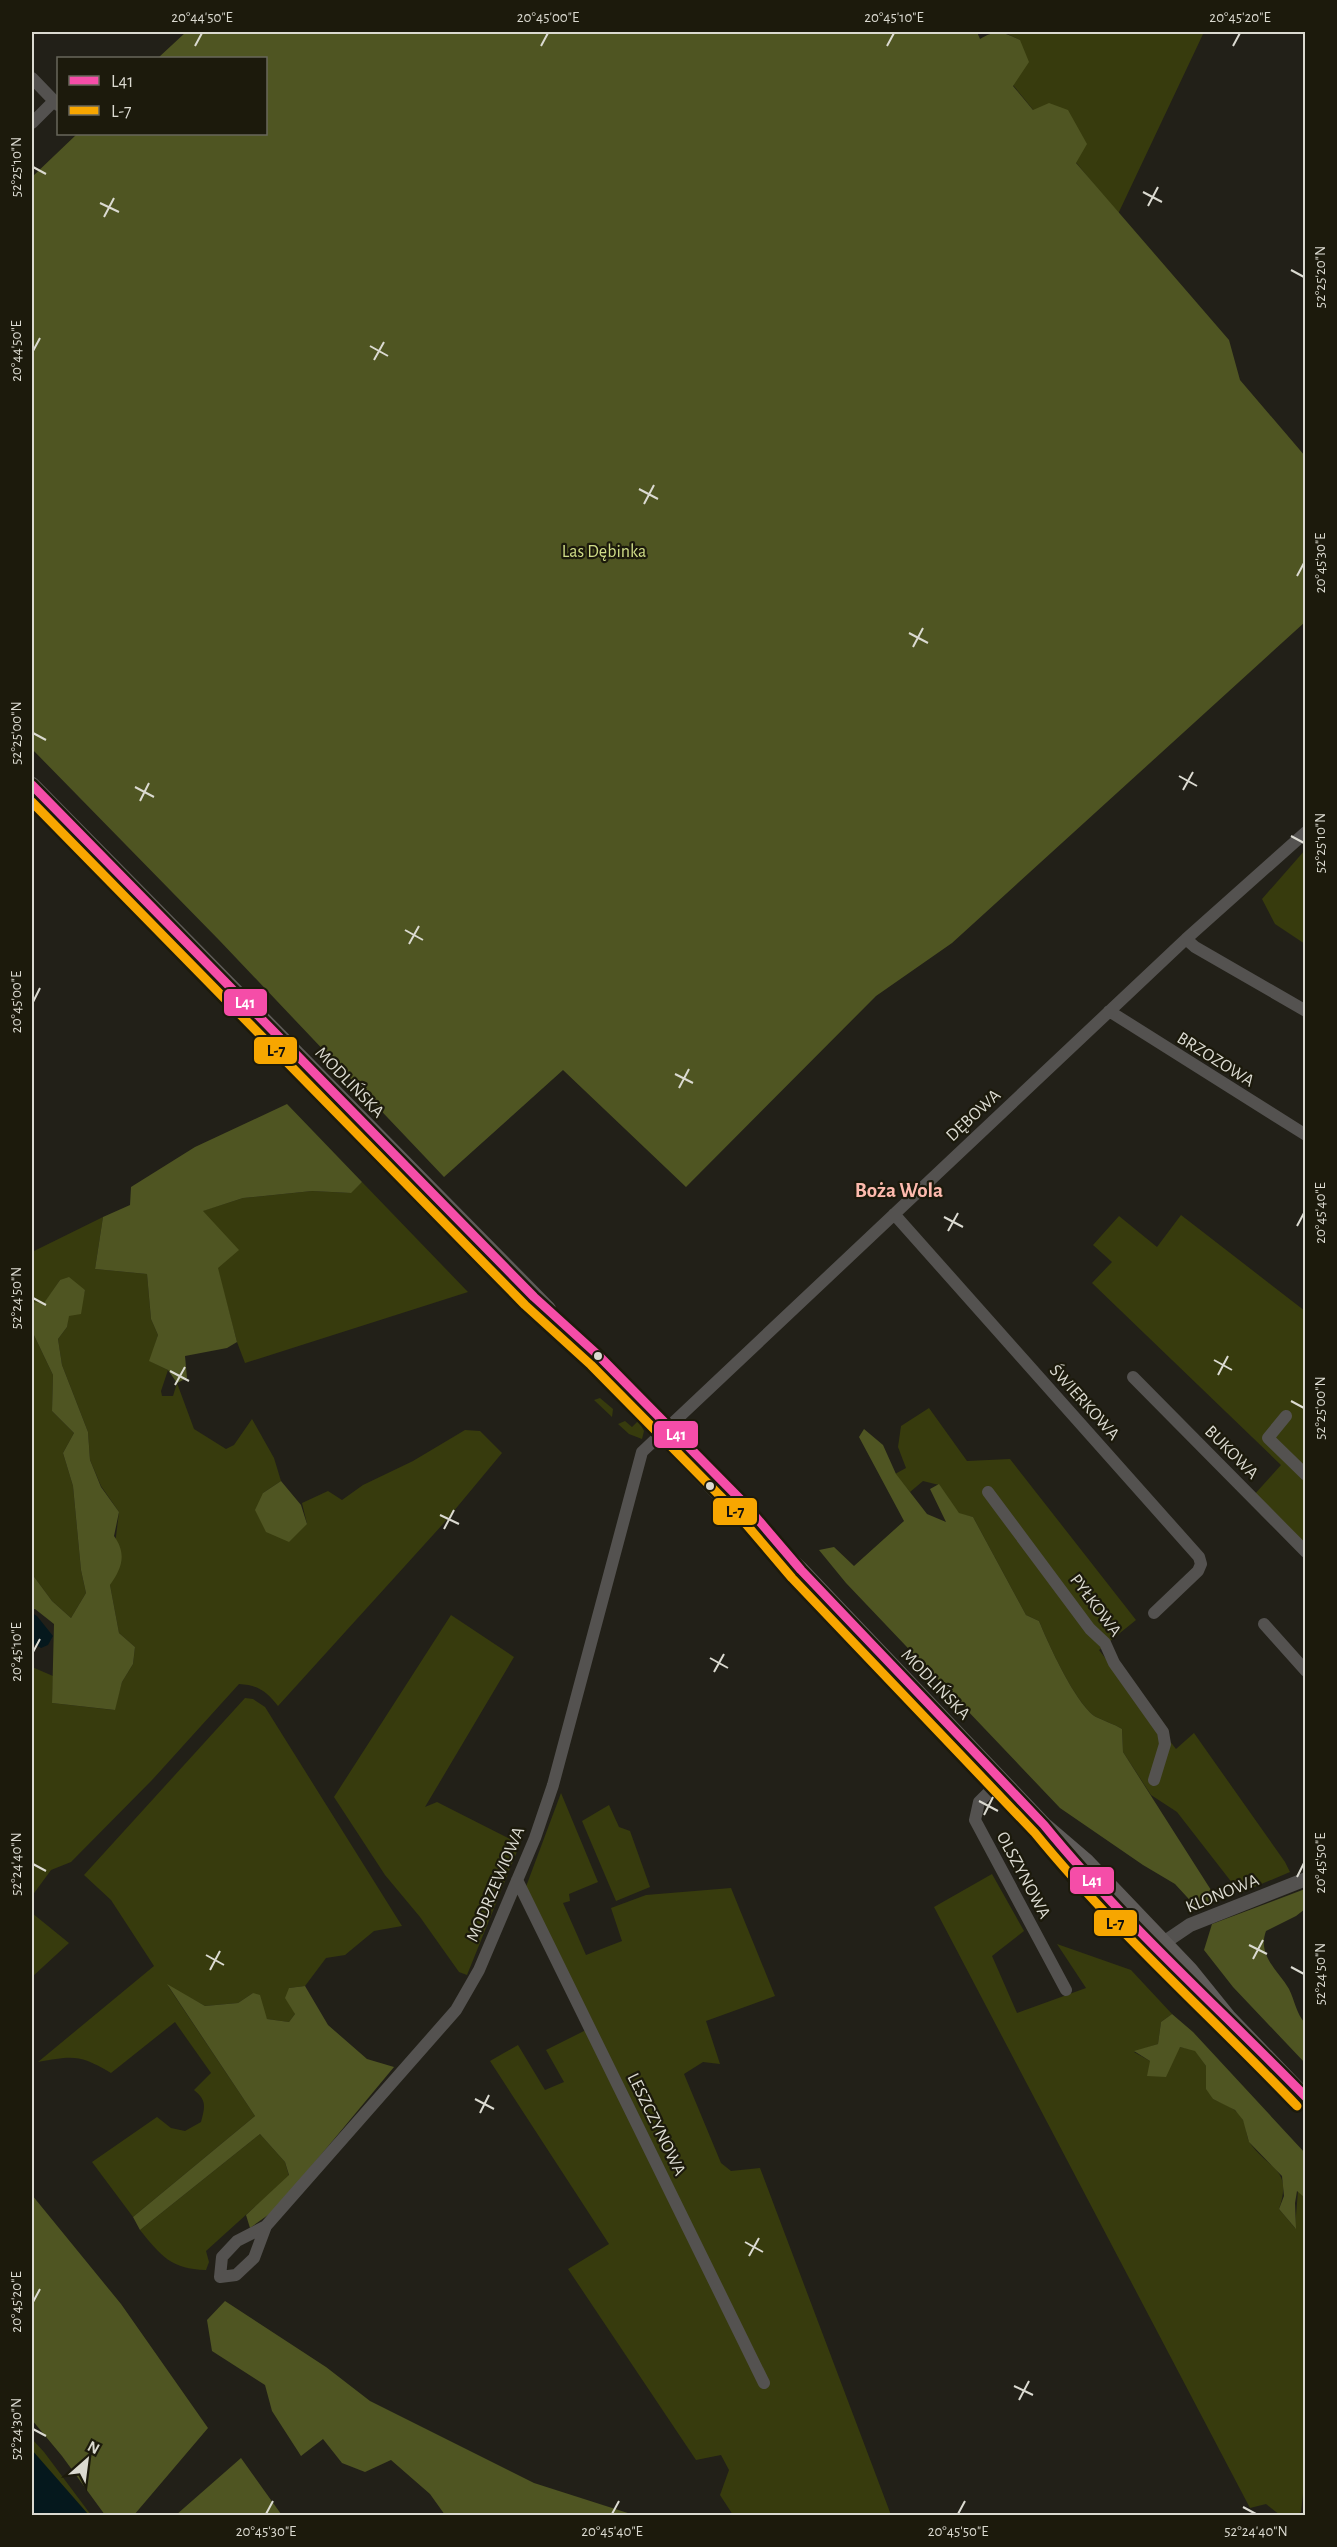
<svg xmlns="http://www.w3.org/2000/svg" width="1337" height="2547" font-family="'Alegreya Sans',sans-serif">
	<rect width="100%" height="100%" fill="#222018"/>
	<path fill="#373b0d" d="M1003,32H1204L1118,214L1013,85L1020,40Z
		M1305,850V944L1275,924L1262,899Z
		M362,1182L468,1292L245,1363L237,1342L202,1211L243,1198L312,1191L350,1193Z
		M1181,1215L1305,1311V1547L1254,1495L1281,1465L1092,1283L1112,1262L1093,1245L1119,1216L1157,1247Z
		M103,1217L95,1269L147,1274L151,1319L158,1335L150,1361L168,1370L161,1391L162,1396H173L177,1383L194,1429L226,1449L234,1445L252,1419L274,1458L281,1481L263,1493L307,1524L302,1503L328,1491L342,1500L363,1485L413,1461L465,1430L480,1431L502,1453L443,1524L278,1706C266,1691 258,1685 239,1684L153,1779L71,1862L51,1870L32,1896V1667L53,1676L52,1703L114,1710L122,1682L133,1664L135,1647L119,1633L110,1585L119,1512L101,1486L90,1460L88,1432L62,1365L58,1339L67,1327L68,1316L81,1307L85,1290L60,1280L44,1304L32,1302V1252Z
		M32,1331L53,1375L52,1411L74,1433L63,1453L73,1486L81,1570L86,1593L71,1618L52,1601L32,1574Z
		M600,1398L613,1409L612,1417L594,1400Z
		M929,1408L967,1461L1010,1459L1136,1620L1099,1650L1176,1749L1194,1733L1285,1862L1290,1872L1240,1893L1177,1812L1151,1795L1123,1752L1122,1729C1114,1724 1104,1721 1096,1717C1076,1705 1048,1643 1039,1621L1026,1615L973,1517L959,1514L939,1485L923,1481L910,1492L895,1474L906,1468L898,1447L901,1426Z
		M637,1418L644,1431L642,1439L629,1434L618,1424L625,1421L632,1427L637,1422Z
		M451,1615L514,1657L425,1807L437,1802L520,1844L467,1975L459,1972L420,1917L385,1875L334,1797Z
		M245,1698L253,1699L265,1707L402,1926L374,1931L345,1955L326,1958L305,1986L289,1988L295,2014L289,2022L267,2019L253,1993L238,2003L205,2006L168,1986L255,2116L133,2217L92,2162L157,2117L171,2128L185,2131L201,2122C205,2107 207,2100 194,2090L211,2073L175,2022L111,2073C79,2054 73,2056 38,2062L154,1966L111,1900L84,1875Z
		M561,1793L598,1882L569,1894L570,1901L563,1903L586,1955L622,1941L611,1908L646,1895L731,1888L775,1996L706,2021L720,2064L703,2062L684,2074L721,2163L731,2171L760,2168L891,2515H733L720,2495L729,2470L721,2455L696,2460L568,2269L609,2244L490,2061L518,2045L545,2090L564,2082L546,2050L588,2029L524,1892Z
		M609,1805L619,1827L630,1831L650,1887L616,1901L582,1821Z
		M992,1874L1024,1931L992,1956L1017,2013L1086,1988L1057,1944L1131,1970L1172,2014L1161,2022L1158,2044L1134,2052L1150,2061L1180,2047L1195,2050L1206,2066L1213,2099C1224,2104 1238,2109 1243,2120C1247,2127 1246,2137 1250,2143C1269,2170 1293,2168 1279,2209L1295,2228L1298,2191L1305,2198L1306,2466L1301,2512L1297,2515H1280L1266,2504L1250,2508L934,1907Z
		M32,1913L69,1943L32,1977Z
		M260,2134L285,2162L289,2176L206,2251L209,2262L206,2270C171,2269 161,2256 140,2230Z
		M32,2439L44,2452L91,2515H32Z"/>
	<path fill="#4f5522" d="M186,32H977L980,39C996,29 1004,32 1020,40L1029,62L1013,86L1033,110L1049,103L1068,110L1087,144L1076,163L1229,340L1240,380L1305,456V622L952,943L876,996L686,1187L563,1070L444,1177L219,940L32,749V177L77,134H266V58H158Z
		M287,1104L362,1182L351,1193L312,1191L243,1198L203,1211L239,1250L218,1268L237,1342L227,1348L185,1356L187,1378L177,1383L168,1370L149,1361L158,1335L151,1319L147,1274L95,1269L103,1217L130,1205L131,1187L195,1147Z
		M69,1277L85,1290L81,1314L69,1316L67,1327L58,1339L62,1365L88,1432L90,1460L101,1487L119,1512L114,1536C127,1554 122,1568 110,1585L119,1633L135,1647L133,1664L122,1682L115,1710L52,1703L54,1624L35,1609H32V1574L52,1601L71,1618L86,1593L81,1570L73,1486L63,1453L74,1433L52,1411L53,1375L32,1331V1302L44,1303L60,1280Z
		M864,1429L883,1445L896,1474L927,1514L946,1522L930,1489L939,1484L959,1513L973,1517L1026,1615L1039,1621C1048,1643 1076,1705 1096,1717C1104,1721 1114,1724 1122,1729L1123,1752L1218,1901L1198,1909L1175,1884L1143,1865L1060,1808L846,1583L819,1550L834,1547L854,1566L904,1521L859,1437Z
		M281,1481L301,1505L307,1524L289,1542L266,1532L255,1510L263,1493Z
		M1305,1889V1909L1296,1916L1266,1931C1257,1956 1278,1970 1289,1989C1295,2001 1296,2013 1305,2023V2063L1233,1987L1204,1950L1212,1924Z
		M167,1984L205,2006L238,2003L253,1993L260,1995L267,2019L289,2022L295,2014L285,1998L289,1988L305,1986L328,2025L367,2059L394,2067L275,2210L250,2228L246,2215L289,2175L285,2162L260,2134L140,2230L133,2217L255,2116Z
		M1172,2014L1193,2032L1305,2153V2198L1297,2191L1295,2203L1296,2229L1279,2209L1284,2196L1282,2176L1249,2142L1243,2120L1235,2110L1213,2099L1206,2089V2066L1195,2051L1180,2047L1166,2077L1147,2076L1150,2061L1134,2051L1158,2044L1161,2022Z
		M32,2195L121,2304L208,2428L134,2515H105L62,2456L32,2420Z
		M225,2301L326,2367L370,2401L534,2483L634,2515H445L430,2494L391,2460L365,2472L342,2463L323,2439L301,2456L272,2411L265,2385L212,2351L207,2320Z
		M241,2458L281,2514L176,2515Z"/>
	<path fill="#05181d" d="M32,1613L37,1616L53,1636L48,1645L41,1648L32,1643Z
		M32,2450L88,2514L89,2515H32Z"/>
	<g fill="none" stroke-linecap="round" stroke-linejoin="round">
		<path stroke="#545250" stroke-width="12" d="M32,78L58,105
			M32,123L54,101
			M1186,939L1195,947L1306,1011
			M1109,1011L1306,1135
			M894,1214L1199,1557L1201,1564L1198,1571L1154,1613
			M1133,1377L1306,1552
			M1286,1416L1268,1438L1306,1475
			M988,1492L1090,1629L1105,1643L1114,1663L1163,1732L1165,1744L1154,1780
			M1264,1624L1306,1671
			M1001,1780L979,1802L975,1820L1066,1990
			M517,1880L764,2383
			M266,2226L237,2241L222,2257L220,2277L236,2275L254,2258L266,2226L456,2010L479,1970L535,1838L553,1785L642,1452L1186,939L1306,832"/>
		<path stroke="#545250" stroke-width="14" d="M1156,1948L1190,1925L1306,1879"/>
		<path stroke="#5f5c5a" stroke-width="16" d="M32,785L548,1309
			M539,1302L566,1337L587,1358L735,1510L801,1570L1044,1825L1086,1861L1190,1970L1228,2017L1306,2098"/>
		<defs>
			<path id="bus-1" d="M32,785L534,1297L599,1356L743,1502L801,1570L1044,1825C1124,1923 1218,2007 1306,2097"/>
			<path id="bus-2" d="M32,802L525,1305L591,1365L734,1510L792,1578L1035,1833C1115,1931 1210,2015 1297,2106"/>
		</defs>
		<use href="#bus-1" stroke="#1c1a0c" stroke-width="14"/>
		<use href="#bus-2" stroke="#1c1a0c" stroke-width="14"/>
		<use href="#bus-1" stroke="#f54da8" stroke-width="9"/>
		<use href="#bus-2" stroke="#f7a600" stroke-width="9"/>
	</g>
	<path fill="none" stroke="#dbdad1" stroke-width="2" d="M195,46L202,33M541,46L548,33M887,46L894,33M1233,46L1240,33M33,167L46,174M1143,192L1162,202M100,203L119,212M1148,206L1158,187M104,217L114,198M1291,270L1304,277M370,346L388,356M33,351L40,338M374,360L384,342M639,489L658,499M644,504L654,485M1297,576L1304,563M909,633L928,643M913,647L923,628M33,733L46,740M1179,776L1197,786M135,787L154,797M1183,790L1193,772M140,801L149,783M1291,836L1304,843M405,930L423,940M409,944L419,926M33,1002L40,988M675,1074L693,1083M679,1088L689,1069M944,1217L963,1227M1297,1226L1304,1213M948,1231L958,1213M33,1298L46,1305M1214,1360L1232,1370M170,1371L189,1381M1218,1375L1228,1356M175,1385L185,1367M1291,1401L1304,1408M440,1515L459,1524M444,1529L454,1510M33,1652L40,1639M710,1658L728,1668M714,1672L724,1654M979,1801L998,1811M984,1815L993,1797M33,1864L46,1871M1297,1877L1304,1863M1249,1945L1267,1954M206,1955L224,1965M1253,1959L1263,1940M1291,1967L1304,1974M210,1970L220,1951M475,2099L494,2109M480,2113L489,2095M745,2242L763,2252M749,2256L759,2238M33,2302L40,2289M1014,2386L1033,2395M1019,2400L1029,2381M33,2429L46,2436M1243,2507L1256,2514M266,2514L273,2501M612,2514L619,2501M958,2514L965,2501"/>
	<g fill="#dbdad1" stroke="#1c1a0c" stroke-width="2">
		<circle cx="598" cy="1356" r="5"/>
		<circle cx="710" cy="1486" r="5"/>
	</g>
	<g text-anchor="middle" stroke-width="4.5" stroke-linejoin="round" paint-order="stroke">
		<g font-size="18" fill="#d0dd88" stroke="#1c1a0c">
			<text x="604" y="557">Las Dębinka</text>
		</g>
		<g font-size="18" fill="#dbdad1" stroke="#1c1a0c">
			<text transform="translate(1216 1059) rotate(32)" y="6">BRZOZOWA</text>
			<text transform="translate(350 1082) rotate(46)" y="6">MODLIŃSKA</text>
			<text transform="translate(973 1115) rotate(-43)" y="6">DĘBOWA</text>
			<text transform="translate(1085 1402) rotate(48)" y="6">ŚWIERKOWA</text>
			<text transform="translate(1232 1452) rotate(45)" y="6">BUKOWA</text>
			<text transform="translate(1096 1605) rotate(53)" y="6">PYŁKOWA</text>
			<text transform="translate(936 1684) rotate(46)" y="6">MODLIŃSKA</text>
			<text transform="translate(1024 1875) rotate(62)" y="6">OLSZYNOWA</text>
			<text transform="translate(495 1884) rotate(-67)" y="6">MODRZEWIOWA</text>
			<text transform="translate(1222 1893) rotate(-22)" y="6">KLONOWA</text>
			<text transform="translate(657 2124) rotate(64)" y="6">LESZCZYNOWA</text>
		</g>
		<g font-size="21" font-weight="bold" fill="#fdbaad" stroke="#1c1a0c">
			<text x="899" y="1197">Boża Wola</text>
		</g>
	</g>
	<g stroke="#1c1a0c" stroke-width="2">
		<rect x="223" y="988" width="45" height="29" rx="6" fill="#f54da8"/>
		<rect x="253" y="1036" width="45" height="29" rx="6" fill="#f7a600"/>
		<rect x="653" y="1420" width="46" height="29" rx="6" fill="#f54da8"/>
		<rect x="712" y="1497" width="46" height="29" rx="6" fill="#f7a600"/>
		<rect x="1069" y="1866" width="46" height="29" rx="6" fill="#f54da8"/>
		<rect x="1093" y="1909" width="45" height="28" rx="6" fill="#f7a600"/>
	</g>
	<g font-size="16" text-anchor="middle" font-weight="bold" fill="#fff">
		<text x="245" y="1008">L41</text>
		<text x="676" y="1440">L41</text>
		<text x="1092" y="1886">L41</text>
	</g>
	<g font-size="16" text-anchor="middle" font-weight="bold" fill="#111">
		<text x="276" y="1056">L-7</text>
		<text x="735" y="1517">L-7</text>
		<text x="1115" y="1929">L-7</text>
	</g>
	<rect width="1337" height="2547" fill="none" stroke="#1c1a0c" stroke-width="66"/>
	<rect x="57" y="57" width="210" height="78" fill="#1c1a0c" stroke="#68675b" stroke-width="1.5"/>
	<rect x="69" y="76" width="30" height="9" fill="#f54da8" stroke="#68675b" stroke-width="1.5"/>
	<text x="111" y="87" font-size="18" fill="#dbdad1">L41</text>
	<rect x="69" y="106" width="30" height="9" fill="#f7a600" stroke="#68675b" stroke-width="1.5"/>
	<text x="111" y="117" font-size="18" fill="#dbdad1">L-7</text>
	<g transform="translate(87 2460) rotate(28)" stroke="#1c1a0c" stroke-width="4.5" paint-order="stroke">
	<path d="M0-4.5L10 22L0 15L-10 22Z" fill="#dbdad1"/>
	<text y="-9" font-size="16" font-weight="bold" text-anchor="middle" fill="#dbdad1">N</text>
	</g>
	<rect x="33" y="33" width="1271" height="2481" fill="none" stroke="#dbdad1" stroke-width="2"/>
	<g font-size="15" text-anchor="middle" fill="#dbdad1">
		<text x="202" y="22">20°44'50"E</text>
		<text x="548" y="22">20°45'00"E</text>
		<text x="894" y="22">20°45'10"E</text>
		<text x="1240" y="22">20°45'20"E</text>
		<text transform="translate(16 167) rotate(-90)" y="5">52°25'10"N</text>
		<text transform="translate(1320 277) rotate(-90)" y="5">52°25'20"N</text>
		<text transform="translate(16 351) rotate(-90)" y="5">20°44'50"E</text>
		<text transform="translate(1320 563) rotate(-90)" y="5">20°45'30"E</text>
		<text transform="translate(16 733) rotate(-90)" y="5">52°25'00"N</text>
		<text transform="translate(1320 843) rotate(-90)" y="5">52°25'10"N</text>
		<text transform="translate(16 1002) rotate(-90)" y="5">20°45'00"E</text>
		<text transform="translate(1320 1213) rotate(-90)" y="5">20°45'40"E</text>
		<text transform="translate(16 1298) rotate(-90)" y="5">52°24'50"N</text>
		<text transform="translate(1320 1408) rotate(-90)" y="5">52°25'00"N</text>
		<text transform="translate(16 1652) rotate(-90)" y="5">20°45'10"E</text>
		<text transform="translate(1320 1863) rotate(-90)" y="5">20°45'50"E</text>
		<text transform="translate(16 1864) rotate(-90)" y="5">52°24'40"N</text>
		<text transform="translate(1320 1974) rotate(-90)" y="5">52°24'50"N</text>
		<text transform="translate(16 2302) rotate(-90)" y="5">20°45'20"E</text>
		<text transform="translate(16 2429) rotate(-90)" y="5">52°24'30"N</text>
		<text x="266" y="2536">20°45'30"E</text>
		<text x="612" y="2536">20°45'40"E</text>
		<text x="958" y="2536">20°45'50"E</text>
		<text x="1256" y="2536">52°24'40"N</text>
	</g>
</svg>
